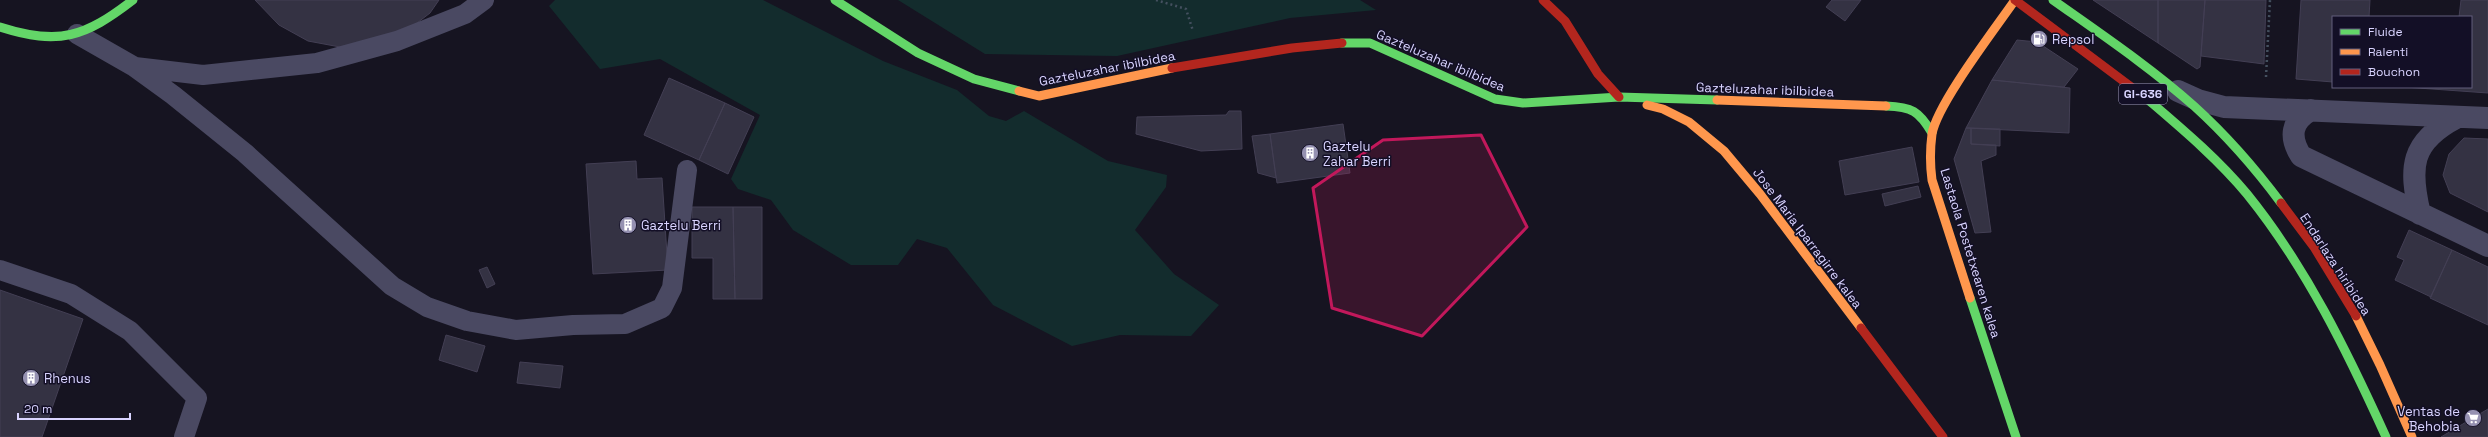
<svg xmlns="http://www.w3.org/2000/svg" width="2488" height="437" font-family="'Space Grotesk',sans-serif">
	<rect width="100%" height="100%" fill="#161421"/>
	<path fill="#132c2d" d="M555,0H763L883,61L957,90L989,116L1006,121L1024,111L1108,161L1167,175L1166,187L1135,230L1174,274L1219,305L1191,336L1120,335L1072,346L993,305L947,248L917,239L898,265H851L793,230L771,200L738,189L731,179L760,115L660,59L600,69L549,6Z
		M898,0H1360L1376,10L1290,18L1117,56L985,54Z"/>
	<path fill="#343243" stroke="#433f54" d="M255,0H439L430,13L404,33L340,47L308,41L279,25Z
		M1832,0H1861L1845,21L1826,7Z
		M2093,0H2158V43Z
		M2158,0H2205L2200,67L2197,69L2158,43Z
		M2205,0H2266L2264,64L2201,56Z
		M2301,0H2370L2369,17H2333V82L2296,79Z
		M2461,0H2488V93L2404,87H2471V17H2459Z
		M2017,40L2037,42L2078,69L2064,87L1992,80Z
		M669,78L725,103L699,160L644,135Z
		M1992,80L2070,88L2069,133L1966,128Z
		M725,103L754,117L728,174L699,160Z
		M1229,111H1241L1242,149L1201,151L1136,134L1137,117L1226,115Z
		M1343,124L1350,173L1277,183L1270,134Z
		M1966,128H1971V144L1996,145V155L1981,161L1991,232L1975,233L1954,159Z
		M1971,128L2000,129V146L1971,144Z
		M1270,134L1276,178L1258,173L1252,136Z
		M2464,138L2488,139V212L2450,193L2443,175L2449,154Z
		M1912,147L1919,182L1845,195L1839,161Z
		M636,161L637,179L662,178L668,270L593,274L586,164Z
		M1918,186L1921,197L1885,206L1882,194Z
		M692,207H733L735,299H713V258H692Z
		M733,207H762V299H735Z
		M2409,230L2452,250L2431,297L2395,280L2404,260L2397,257Z
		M2452,250L2488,267V325L2430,298Z
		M487,267L495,284L487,288L479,270Z
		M0,290L83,319L42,437H0Z
		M446,335L485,346L477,372L439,360Z
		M520,362L563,366L560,388L517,383Z
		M2488,409V437H2441Z"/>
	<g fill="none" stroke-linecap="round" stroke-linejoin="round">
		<path stroke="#44505f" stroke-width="2.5" stroke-dasharray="2 3" stroke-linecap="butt" d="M1156,0L1186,9L1193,31
			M2266,77L2270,0"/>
		<path stroke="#4a4962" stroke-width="20" d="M77,34L133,66L173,95L245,153L392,286L427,307L467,321L516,330L573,325L625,324L662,308L672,288L687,170
			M135,67L203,75L317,63L397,41L465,14L484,0
			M0,270L71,294L130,331L197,398L184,437"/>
		<path stroke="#4a4962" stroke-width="22" d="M2178,91L2198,100L2224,107L2488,118
			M2311,110C2291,121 2289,137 2301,156L2488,246
			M2420,214C2409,168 2410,142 2456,118"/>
		<path stroke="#63d668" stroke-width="9" d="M835,0L918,53L974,79L1019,91
			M2053,0C2101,34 2150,67 2194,106C2226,135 2255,168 2281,203
			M0,27C59,46 85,37 133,0
			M1342,43H1370L1495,99L1523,103L1619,97L1717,100
			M2146,98C2181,128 2217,158 2247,194C2306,267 2347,351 2386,437
			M1886,106C1912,107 1919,111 1932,133
			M1970,298L2016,437"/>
		<path stroke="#ff974d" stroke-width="9" d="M1019,91L1039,96L1172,68
			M1717,100L1886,106
			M1647,105L1663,109L1689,122L1724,151L1760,194L1861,328
			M1970,298L1932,180C1930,165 1930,149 1932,134C1937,104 1995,29 2015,0
			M2356,316L2380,365L2412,437"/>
		<path stroke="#b3261e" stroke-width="9" d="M1543,0L1565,21L1598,74L1619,97
			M2015,0L2146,98
			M1172,68L1292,48L1342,43
			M2281,203L2314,247L2356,316
			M1861,328L1943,437"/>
	</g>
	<path fill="#c2185b" fill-opacity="0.2" stroke="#c2185b" stroke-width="3" stroke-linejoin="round" d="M1481,135L1527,227L1422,336L1332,308L1313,188L1383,140Z"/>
	<defs>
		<symbol id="fuel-disc" viewBox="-11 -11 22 22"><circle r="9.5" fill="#9591b1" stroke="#130f26"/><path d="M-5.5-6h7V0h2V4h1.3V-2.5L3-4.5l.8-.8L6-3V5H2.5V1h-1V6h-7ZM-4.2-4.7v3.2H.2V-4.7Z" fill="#fff"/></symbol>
		<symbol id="building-disc" viewBox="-11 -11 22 22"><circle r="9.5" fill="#9591b1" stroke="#130f26"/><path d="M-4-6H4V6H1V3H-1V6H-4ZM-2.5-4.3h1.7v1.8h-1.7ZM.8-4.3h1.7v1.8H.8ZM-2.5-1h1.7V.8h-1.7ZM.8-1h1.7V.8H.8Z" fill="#fff"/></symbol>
		<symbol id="supermarket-disc" viewBox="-11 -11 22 22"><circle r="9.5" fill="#9591b1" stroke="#130f26"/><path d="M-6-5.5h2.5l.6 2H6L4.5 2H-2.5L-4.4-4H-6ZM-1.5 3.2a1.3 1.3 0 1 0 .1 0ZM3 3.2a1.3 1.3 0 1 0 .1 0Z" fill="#fff"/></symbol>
	</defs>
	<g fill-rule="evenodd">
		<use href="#fuel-disc" x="2029" y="29" width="20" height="20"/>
		<use href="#building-disc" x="1300" y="143" width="20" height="20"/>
		<use href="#building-disc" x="618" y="215" width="20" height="20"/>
		<use href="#building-disc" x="21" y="368" width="20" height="20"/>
		<use href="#supermarket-disc" x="2463" y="408" width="20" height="20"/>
	</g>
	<g text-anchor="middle" stroke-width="3" stroke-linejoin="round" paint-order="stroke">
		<rect fill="#130f26" stroke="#9e99be" stroke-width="1" x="2119" y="84" width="48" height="20" rx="3"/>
		<g font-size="12" font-weight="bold" fill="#d9d4ff">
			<text x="2143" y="98">GI-636</text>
		</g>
		<g font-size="13" fill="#d9d4ff" stroke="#130f26" text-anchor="start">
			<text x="2052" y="44">Repsol</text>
			<text x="1323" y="151">Gaztelu<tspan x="1323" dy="15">Zahar Berri</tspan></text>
			<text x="641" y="230">Gaztelu Berri</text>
			<text x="44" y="383">Rhenus</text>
			<text x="2460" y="416" text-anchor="end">Ventas de<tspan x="2460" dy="15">Behobia</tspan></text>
		</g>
		<g font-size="13" fill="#d9d4ff" stroke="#130f26">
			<text transform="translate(1441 60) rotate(23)" y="5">Gazteluzahar ibilbidea</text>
			<text transform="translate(1107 68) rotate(-11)" y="5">Gazteluzahar ibilbidea</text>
			<text transform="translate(1765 89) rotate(2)" y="5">Gazteluzahar ibilbidea</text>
			<text transform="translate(1808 238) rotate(53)" y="5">Jose Maria Iparragirre kalea</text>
			<text transform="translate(1971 253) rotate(73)" y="5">Lastaola Postetxearen kalea</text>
			<text transform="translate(2336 264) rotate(57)" y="5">Endarlaza hiribidea</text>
		</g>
	</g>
	<rect x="2332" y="16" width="140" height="72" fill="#130f26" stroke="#625e7d"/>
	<rect x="2340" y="29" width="20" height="6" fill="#63d668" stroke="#625e7d"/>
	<text x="2368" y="36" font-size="12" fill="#d9d4ff">Fluide</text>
	<rect x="2340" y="49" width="20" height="6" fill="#ff974d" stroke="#625e7d"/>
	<text x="2368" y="56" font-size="12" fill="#d9d4ff">Ralenti</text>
	<rect x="2340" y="69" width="20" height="6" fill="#b3261e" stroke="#625e7d"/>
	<text x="2368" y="76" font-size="12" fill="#d9d4ff">Bouchon</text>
	<path d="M18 413v6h112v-6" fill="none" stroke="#d9d4ff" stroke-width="2"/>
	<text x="24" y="413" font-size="12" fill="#d9d4ff" stroke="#130f26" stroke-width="3" paint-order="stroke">20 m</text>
</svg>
